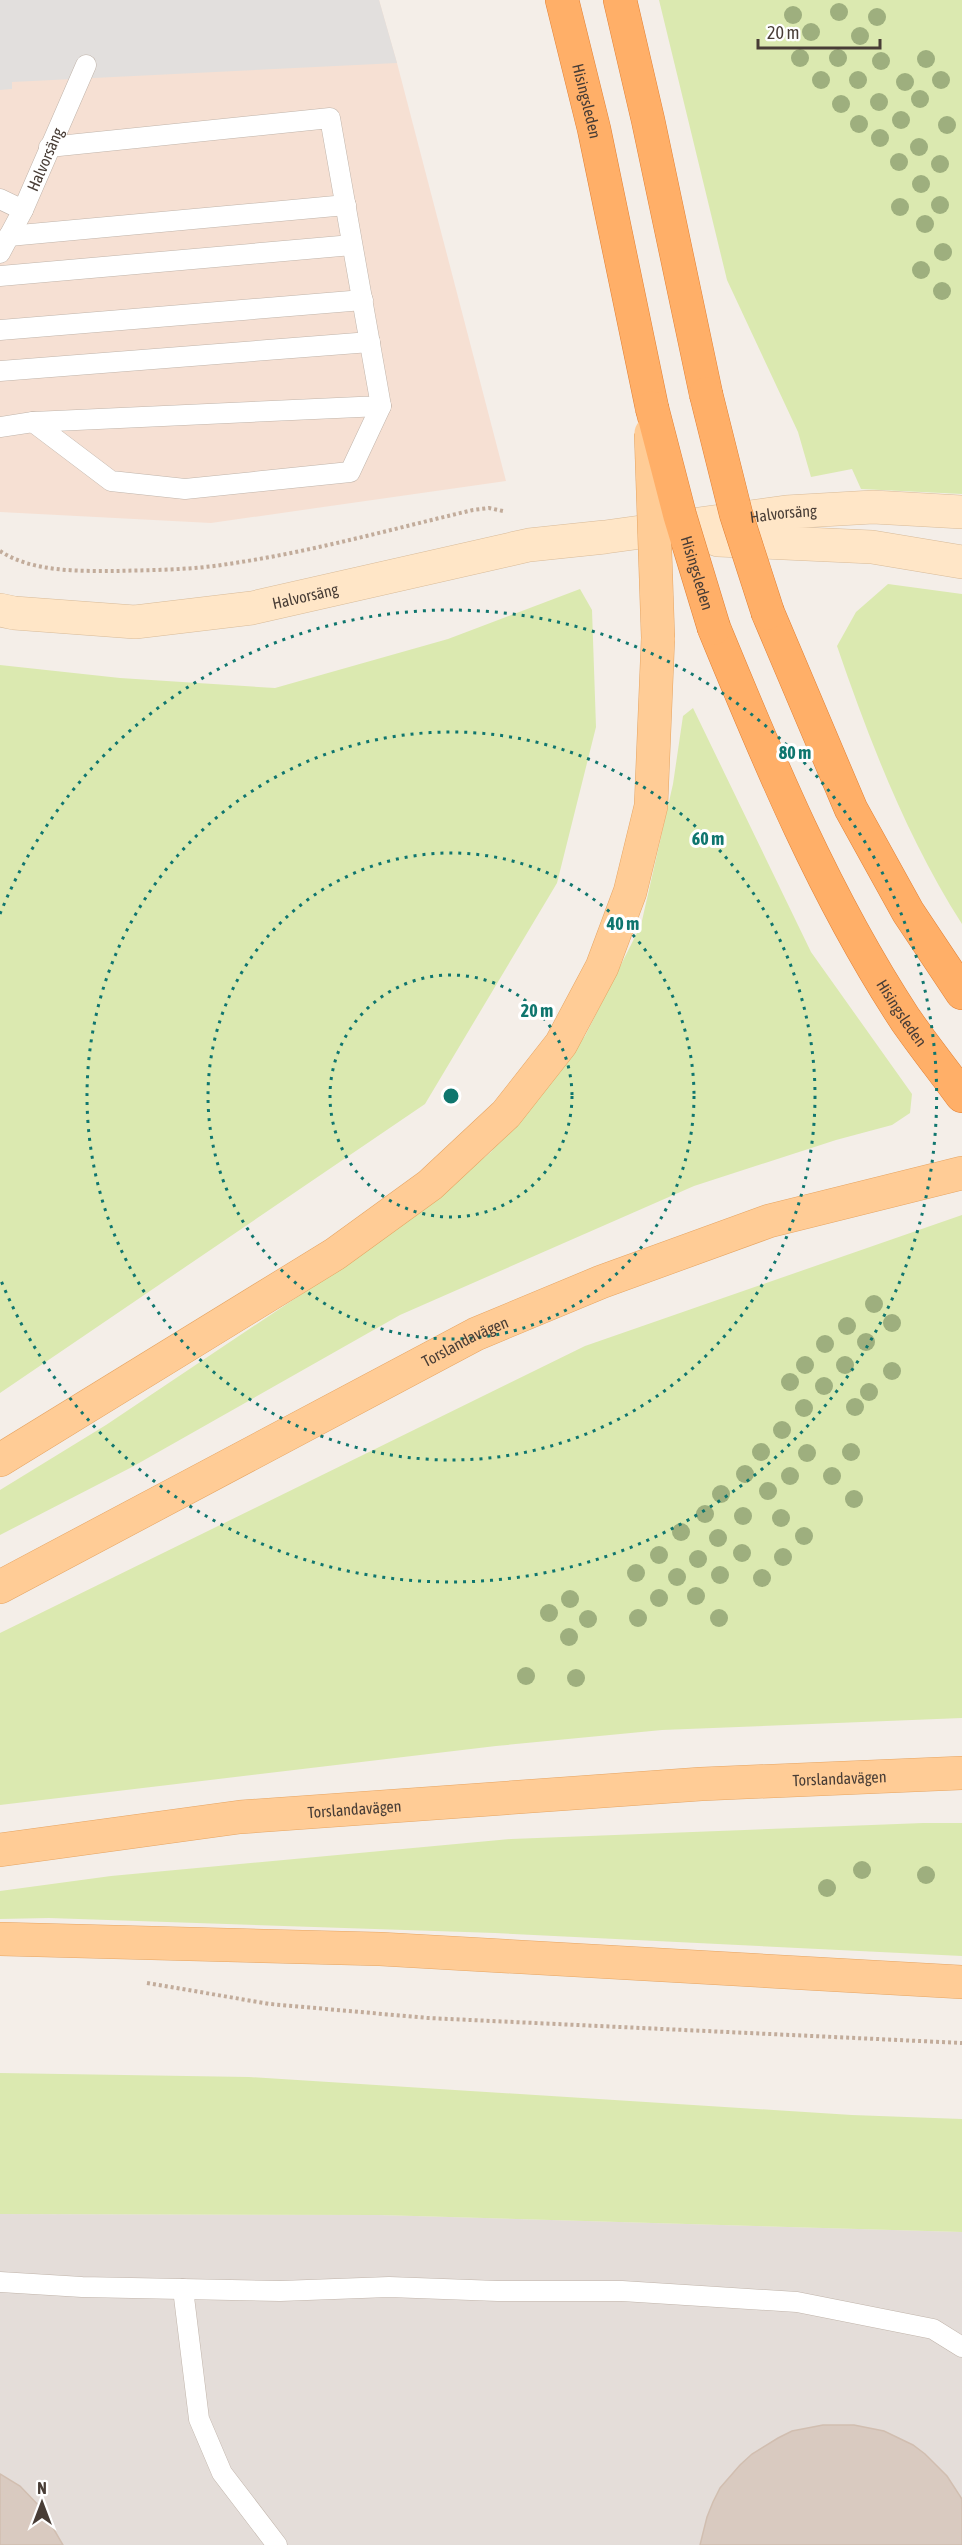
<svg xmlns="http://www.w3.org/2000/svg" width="962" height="2545" font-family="'Asap Condensed',sans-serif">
	<rect width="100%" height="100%" fill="#f4eee8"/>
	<path fill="#f6e0d3" d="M0,0H379L397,63L506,481L211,523L0,512Z"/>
	<path fill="#e4ddd9" d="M0,2214L379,2215L962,2232V2545H0Z"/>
	<path fill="#dbe9b0" d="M659,0H962V494L861,489L852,469L811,477L798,432L727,280Z
		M888,584L962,594V924C907,838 870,742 837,646L856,612Z
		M580,589L592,610L596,727L557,883L425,1104L0,1393V665L120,678L275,688L448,639Z
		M693,708L811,952L912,1094L910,1113L892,1125L836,1140L694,1186L400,1315L132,1467L0,1535V1490L106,1425L372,1247L491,1152L585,1036L641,925L673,784L683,716Z
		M962,1215V1718L662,1730L496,1746L0,1805V1633L585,1346Z
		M923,1823H962V1956L495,1933L49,1918L0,1919V1891L111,1876L511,1839Z
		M0,2073L249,2077L852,2115L962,2119V2232L379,2215L0,2214Z"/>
	<path fill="#e2dfdd" d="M0,0H379L397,63L12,82V89L0,90Z"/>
	<path fill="#d9cac0" stroke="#d1beb0" stroke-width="1.5" d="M823,2425H854L884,2431L913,2445L925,2454L947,2476L962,2499V2545H700L707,2517L713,2502L720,2488L740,2465L752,2454L778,2438L792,2431Z
		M0,2474L20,2486L42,2509L63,2545H0Z"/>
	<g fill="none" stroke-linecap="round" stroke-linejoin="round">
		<defs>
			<g id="lane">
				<path d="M0,199L23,210"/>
				<path d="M9,236L346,205"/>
				<path id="s1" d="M0,253L23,210L86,65"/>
				<path d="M0,276L352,245"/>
				<path d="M0,330L363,300"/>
				<path d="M0,371L370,342"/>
				<path d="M33,422L111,481L185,489L350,472L381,406"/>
				<path d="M0,427L33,422L381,406L330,118L49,147"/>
				<path d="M0,2282L82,2287L280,2291L389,2287L498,2291H622L797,2302L933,2329L962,2347"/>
				<path d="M183,2289L199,2419L222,2473L277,2545"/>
			</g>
			<g id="secondary">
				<path d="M718,540L872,547L962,562"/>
				<path id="s2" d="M0,610L14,613L135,622L252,608L529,545L605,537L786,512L873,507L962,512"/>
			</g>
			<g id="primary">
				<path d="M0,1460L335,1254L430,1185L506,1114L561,1044L602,967L630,892L651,806L658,638"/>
				<path id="s3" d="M0,1587L476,1334L601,1282L769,1221L962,1173"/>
				<path id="s4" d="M0,1850L240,1817L701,1784L962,1773"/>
				<path d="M0,1939L380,1949L962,1982"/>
			</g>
			<g id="highway">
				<path id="s5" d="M562,0L594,129L652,408"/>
				<path d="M620,0L648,120L706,394"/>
				<path d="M768,613L851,809L908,912L962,993"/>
				<path id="s6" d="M714,628C769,762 825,897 905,1019C923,1045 943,1070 962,1096"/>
			</g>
		</defs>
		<use href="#lane" stroke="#c0b4aa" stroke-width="21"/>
		<use href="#secondary" stroke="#d8bb99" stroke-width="34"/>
		<use href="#primary" stroke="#e6a563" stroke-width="34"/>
		<use href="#highway" stroke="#e18035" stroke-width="34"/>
		<path stroke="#c2ac9b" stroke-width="4" stroke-dasharray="3 3" stroke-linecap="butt" d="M0,551C32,572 77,571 115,571C152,570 191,570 228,564C311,552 392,529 473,510L489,508L503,511
			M147,1983L270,2004L428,2018L962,2043"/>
		<use href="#lane" stroke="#fff" stroke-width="20"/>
		<use href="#secondary" stroke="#ffe6c7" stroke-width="33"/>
		<use href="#primary" stroke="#ffcc96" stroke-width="33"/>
		<use href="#highway" stroke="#ffaf68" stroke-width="33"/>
		<defs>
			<path id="primary-bridge" d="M651,433L658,638"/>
			<g id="highway-bridge">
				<path d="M706,394L736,514L768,613"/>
				<path id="s7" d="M652,408L680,516L714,628"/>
			</g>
		</defs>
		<use href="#primary-bridge" stroke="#e6a563" stroke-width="34" stroke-linecap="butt"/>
		<use href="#highway-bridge" stroke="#e18035" stroke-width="34" stroke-linecap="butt"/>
		<use href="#primary-bridge" stroke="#ffcc96" stroke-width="33"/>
		<use href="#highway-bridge" stroke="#ffaf68" stroke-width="33"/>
	</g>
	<g fill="#9eaf7e">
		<circle cx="839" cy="12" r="9"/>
		<circle cx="793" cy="15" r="9"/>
		<circle cx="877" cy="17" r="9"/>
		<circle cx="811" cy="32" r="9"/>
		<circle cx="860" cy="36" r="9"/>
		<circle cx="800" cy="58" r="9"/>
		<circle cx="838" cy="58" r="9"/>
		<circle cx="926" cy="59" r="9"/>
		<circle cx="881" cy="61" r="9"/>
		<circle cx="821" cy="80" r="9"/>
		<circle cx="858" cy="80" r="9"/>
		<circle cx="941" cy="80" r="9"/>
		<circle cx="905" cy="82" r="9"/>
		<circle cx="920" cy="99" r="9"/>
		<circle cx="879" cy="102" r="9"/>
		<circle cx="841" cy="104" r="9"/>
		<circle cx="901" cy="120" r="9"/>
		<circle cx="859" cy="124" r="9"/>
		<circle cx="947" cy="125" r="9"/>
		<circle cx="880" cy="138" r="9"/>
		<circle cx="919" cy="147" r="9"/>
		<circle cx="899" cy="162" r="9"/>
		<circle cx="940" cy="164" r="9"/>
		<circle cx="921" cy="184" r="9"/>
		<circle cx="940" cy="205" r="9"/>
		<circle cx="900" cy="207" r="9"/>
		<circle cx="925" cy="224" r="9"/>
		<circle cx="943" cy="252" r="9"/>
		<circle cx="921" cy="270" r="9"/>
		<circle cx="942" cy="291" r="9"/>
		<circle cx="874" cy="1304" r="9"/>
		<circle cx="892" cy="1323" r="9"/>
		<circle cx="847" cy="1326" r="9"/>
		<circle cx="866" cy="1342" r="9"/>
		<circle cx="825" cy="1344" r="9"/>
		<circle cx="805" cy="1365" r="9"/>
		<circle cx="845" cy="1365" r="9"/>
		<circle cx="892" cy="1371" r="9"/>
		<circle cx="790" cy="1382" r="9"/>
		<circle cx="824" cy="1386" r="9"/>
		<circle cx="869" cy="1392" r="9"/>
		<circle cx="855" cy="1407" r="9"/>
		<circle cx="804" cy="1408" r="9"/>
		<circle cx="782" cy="1430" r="9"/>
		<circle cx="761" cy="1452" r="9"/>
		<circle cx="851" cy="1452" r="9"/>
		<circle cx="807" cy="1453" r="9"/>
		<circle cx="745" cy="1474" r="9"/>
		<circle cx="790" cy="1476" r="9"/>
		<circle cx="832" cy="1476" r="9"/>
		<circle cx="768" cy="1491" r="9"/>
		<circle cx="721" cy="1494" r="9"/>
		<circle cx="854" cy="1499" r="9"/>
		<circle cx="705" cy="1514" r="9"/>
		<circle cx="743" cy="1516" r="9"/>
		<circle cx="781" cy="1518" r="9"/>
		<circle cx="681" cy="1532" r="9"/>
		<circle cx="804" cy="1536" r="9"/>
		<circle cx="718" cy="1538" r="9"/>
		<circle cx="742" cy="1553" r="9"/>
		<circle cx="659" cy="1555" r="9"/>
		<circle cx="783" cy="1557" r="9"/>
		<circle cx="698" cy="1559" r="9"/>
		<circle cx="636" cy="1573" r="9"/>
		<circle cx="720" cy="1575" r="9"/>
		<circle cx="677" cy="1577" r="9"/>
		<circle cx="762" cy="1578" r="9"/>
		<circle cx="696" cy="1596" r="9"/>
		<circle cx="659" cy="1598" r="9"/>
		<circle cx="570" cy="1599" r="9"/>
		<circle cx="549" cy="1613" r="9"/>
		<circle cx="638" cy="1618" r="9"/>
		<circle cx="719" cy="1618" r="9"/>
		<circle cx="588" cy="1619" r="9"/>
		<circle cx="569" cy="1637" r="9"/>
		<circle cx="526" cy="1676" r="9"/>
		<circle cx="576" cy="1678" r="9"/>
		<circle cx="862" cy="1870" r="9"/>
		<circle cx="926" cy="1875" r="9"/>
		<circle cx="827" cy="1888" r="9"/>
	</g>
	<g fill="none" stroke="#0f766e" stroke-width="3" stroke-dasharray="3 6">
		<circle cx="451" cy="1096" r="121"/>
		<circle cx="451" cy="1096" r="243"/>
		<circle cx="451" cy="1096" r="364"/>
		<path d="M0 914A486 486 0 1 1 0 1278"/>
	</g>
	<g text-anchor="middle" stroke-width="6" stroke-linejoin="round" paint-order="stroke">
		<g font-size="16" fill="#483d36" stroke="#fff">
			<text dy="6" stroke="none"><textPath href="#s5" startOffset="104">Hisingsleden</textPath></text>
			<text dy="6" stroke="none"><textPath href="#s1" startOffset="104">Halvorsäng</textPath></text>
			<text dy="6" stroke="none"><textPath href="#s2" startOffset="794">Halvorsäng</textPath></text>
			<text dy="6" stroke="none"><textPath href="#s7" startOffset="171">Hisingsleden</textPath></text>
			<text dy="6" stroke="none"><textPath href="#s2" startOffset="308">Halvorsäng</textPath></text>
			<text dy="6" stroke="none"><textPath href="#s6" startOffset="429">Hisingsleden</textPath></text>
			<text dy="6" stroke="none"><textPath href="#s3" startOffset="526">Torslandavägen</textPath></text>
			<text dy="6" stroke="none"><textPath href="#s4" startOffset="843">Torslandavägen</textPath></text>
			<text dy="6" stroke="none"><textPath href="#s4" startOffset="357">Torslandavägen</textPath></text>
		</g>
	</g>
	<circle cx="451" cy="1096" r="9" fill="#0f766e" stroke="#fff" stroke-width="3"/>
	<g font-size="18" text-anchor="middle" font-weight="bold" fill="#0f766e" stroke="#fff" stroke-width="6" stroke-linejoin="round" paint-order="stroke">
		<text x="795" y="759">80 m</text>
		<text x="708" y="845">60 m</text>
		<text x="623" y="930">40 m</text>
		<text x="537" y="1017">20 m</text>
	</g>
	<g transform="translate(42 2503)" stroke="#ffffff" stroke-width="4.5" paint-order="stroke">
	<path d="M0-4.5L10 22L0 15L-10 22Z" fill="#483d36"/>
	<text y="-9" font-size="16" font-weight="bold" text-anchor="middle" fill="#483d36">N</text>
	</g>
	<path d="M758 39v9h122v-9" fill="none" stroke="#483d36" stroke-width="3"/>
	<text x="767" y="39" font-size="18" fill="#483d36" stroke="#ffffff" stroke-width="4.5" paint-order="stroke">20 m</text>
</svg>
